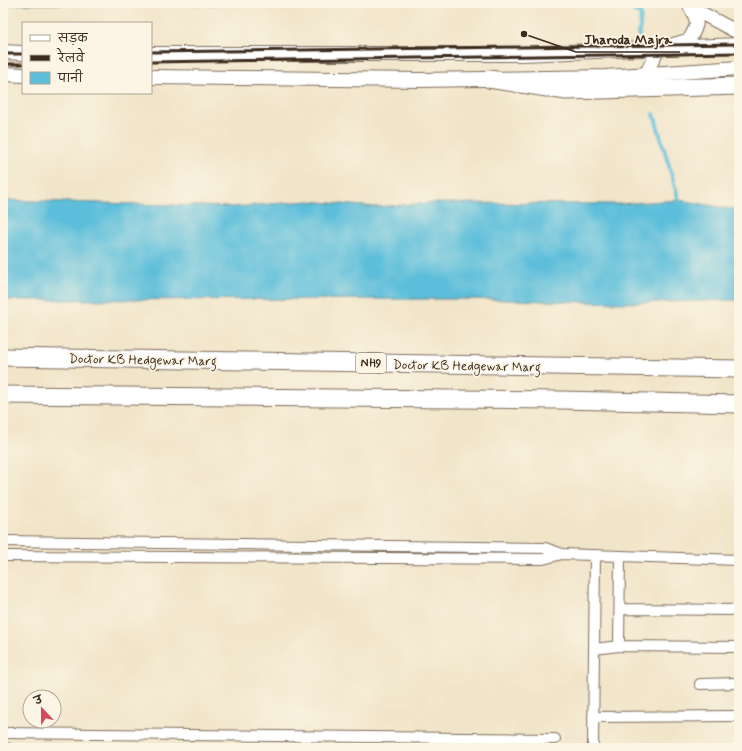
<svg xmlns="http://www.w3.org/2000/svg" width="742" height="751" font-family="Mynerve,'Playpen Sans Deva',sans-serif">
	<rect width="100%" height="100%" fill="#fcf5e5"/>
	<filter id="ink" filterUnits="userSpaceOnUse"><feTurbulence type="fractalNoise" baseFrequency=".025" numOctaves="2"/><feDisplacementMap in="SourceGraphic" scale="8" xChannelSelector="R" yChannelSelector="G"/><feConvolveMatrix kernelMatrix="1 2 1 2 8 2 1 2 1" color-interpolation-filters="sRGB"/></filter>
	<filter id="wash" filterUnits="userSpaceOnUse"><feTurbulence type="fractalNoise" baseFrequency=".012" numOctaves="4" result="noise"/><feDisplacementMap in="SourceGraphic" scale="16" xChannelSelector="R" yChannelSelector="G"/><feGaussianBlur stdDeviation="0.9" result="paint"/><feColorMatrix in="noise" values="0 0 0 0 0 0 0 0 0 0 0 0 0 0 0 0 0 1.4 0 .05"/><feComposite in="paint" operator="in"/></filter>
	<g filter="url(#wash)">
		<rect width="100%" height="100%" fill="#f1e5c9"/>
		<path fill="#5cbeda" stroke="#4c747c" d="M3,3H282L284,5L3,4Z
			M3,200L233,207L309,201L375,207L431,203L618,204L679,200L731,209L739,208V300L624,303L465,299L8,300H3Z"/>
		<g fill="none" stroke-linecap="round" stroke-linejoin="round">
			<path stroke="#5cbeda" stroke-width="4" d="M622,3L641,15L639,36
				M654,114L680,204"/>
		</g>
	</g>
	<g filter="url(#ink)">
		<g fill="none" stroke-linecap="round" stroke-linejoin="round">
			<defs>
				<path id="minor" d="M3,541L545,548L562,554L739,560
					M3,556L543,559L562,554
					M620,609L739,610
					M619,646L620,556
					M594,649L619,646L739,647
					M700,684L739,683
					M593,717L739,716
					M3,733L555,739
					M3,748H7
					M593,748L595,555"/>
				<path id="tertiary" d="M690,7L739,33
					M646,74L658,49L689,40C698,25 699,22 690,7"/>
				<path id="secondary" d="M3,52L23,53
					M151,54H522L739,45
					M3,74L23,75
					M151,77L419,80L605,77L739,68"/>
				<path id="trunk" d="M489,79L566,91L739,86
					M3,357L739,369
					M3,395L561,400L739,404"/>
			</defs>
			<use href="#minor" stroke="#7b6b5a" stroke-width="12"/>
			<use href="#tertiary" stroke="#7b6b5a" stroke-width="15"/>
			<use href="#secondary" stroke="#7b6b5a" stroke-width="16"/>
			<use href="#trunk" stroke="#7b6b5a" stroke-width="19"/>
			<use href="#minor" stroke="#fff" stroke-width="10"/>
			<use href="#tertiary" stroke="#fff" stroke-width="13"/>
			<use href="#secondary" stroke="#fff" stroke-width="14"/>
			<use href="#trunk" stroke="#fff" stroke-width="17"/>
			<path stroke="#3b2a1e" stroke-width="3" d="M151,52L739,44
				M3,54H23
				M151,62L739,53
				M3,64H23"/>
		</g>
	</g>
	<g text-anchor="middle" stroke-width="3.5" stroke-linejoin="round" paint-order="stroke">
		<rect fill="#fcf5e5" stroke="#75675a" stroke-width="1" x="356" y="353" width="30" height="20" rx="3"/>
		<g font-size="12" font-weight="bold" fill="#3b2a1e">
			<text x="371" y="367">NH9</text>
		</g>
		<g font-size="13" fill="#3b2a1e" stroke="#fcf5e5">
			<text transform="translate(143 359) rotate(1)" y="5">Doctor KB Hedgewar Marg</text>
			<text transform="translate(467 365) rotate(1)" y="5">Doctor KB Hedgewar Marg</text>
		</g>
	</g>
	<path fill="none" stroke="#3b2a1e" stroke-width="1.5" d="M524 34L576 52H680"/>
	<circle fill="#3b2a1e" stroke="#fcf5e5" stroke-width="1.5" cx="524" cy="34" r="4"/>
	<g font-size="14" text-anchor="middle" font-weight="bold" fill="#3b2a1e" stroke="#fcf5e5" stroke-width="3.5" stroke-linejoin="round" paint-order="stroke">
		<text x="628" y="44">Jharoda Majra</text>
	</g>
	<rect width="742" height="751" fill="none" stroke="#fcf5e5" stroke-width="16"/>
	<rect x="22" y="22" width="130" height="72" fill="#fcf5e5" stroke="#afa495"/>
	<rect x="30" y="35" width="20" height="6" fill="#ffffff" stroke="#afa495"/>
	<text x="58" y="42" font-size="12" fill="#3b2a1e">सड़क</text>
	<rect x="30" y="55" width="20" height="6" fill="#3b2a1e" stroke="#afa495"/>
	<text x="58" y="62" font-size="12" fill="#3b2a1e">रेलवे</text>
	<rect x="30" y="72" width="20" height="12" fill="#5cbeda" stroke="#afa495"/>
	<text x="58" y="82" font-size="12" fill="#3b2a1e">पानी</text>
	<g transform="translate(42 709) rotate(338)"><circle r="19" fill="#fcf5e5" stroke="#afa495"/>
	<path d="M0-3L7 15L0 10L-7 15Z" fill="#d1495b"/>
	<text y="-6" font-size="11" font-weight="bold" text-anchor="middle" fill="#3b2a1e">उ</text>
	</g>
</svg>
